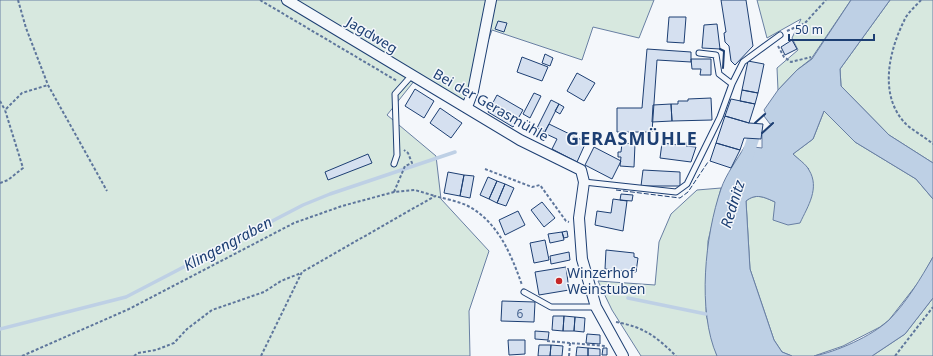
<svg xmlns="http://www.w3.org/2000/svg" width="933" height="356" font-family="'Noto Sans',sans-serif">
	<rect width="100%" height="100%" fill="#f4f7fb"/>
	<path fill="#d7e8df" stroke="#687fa3" d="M0,0H654L639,38L593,27L582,60L492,30L465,105L415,80L387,115L436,156L441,199L489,251L469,311L470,356H0Z
		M757,0H851L811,59L797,70L778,90L777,68L798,50L792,38L801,19L767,38Z
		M890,0H933V163L889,135L841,86L840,69Z
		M824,111L855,142L916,179L933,199V257L921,279L889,320L880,327L843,346L814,356H792L782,352L774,340L750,269L746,201C756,193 764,197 775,202L809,169L793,154L813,139Z
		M721,188L708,241L706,314L717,356H641L612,310L598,281L655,285L659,242L671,214L697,190Z
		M933,298V356H872L905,334Z"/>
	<path fill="#bed0e5" stroke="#687fa3" d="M851,0H890L840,69L841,86L889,135L933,163V199L916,179L855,142L824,111L813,139L793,154C798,159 806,164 809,170C820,188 808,206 800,223L788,225L773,220L775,202C764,197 756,193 746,201L750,269L774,340L782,352L792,356H717C697,311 705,235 721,189C726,174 737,160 745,146L762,148V134L774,123L770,124L764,116L766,114L764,110L778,90L797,70L812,59Z
		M933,257V298L905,334L872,356H814C836,352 872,336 889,320C906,303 921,278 933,257Z"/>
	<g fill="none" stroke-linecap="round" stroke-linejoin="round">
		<path stroke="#bed0e5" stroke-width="3.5" d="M628,298L706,314
			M0,329L126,297L303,205L330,194L455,152"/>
		<path stroke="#bed0e5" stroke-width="12" d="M745,162L753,139"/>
	</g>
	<path fill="#d5e0f0" stroke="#1d3f73" d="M721,0H746L753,46L735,65L731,61L729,46L725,42L724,33L726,32Z
		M669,17H686L684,43L667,42Z
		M498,21L507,23L504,32L495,29Z
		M717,24L720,49L702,48L704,25Z
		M792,40L797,49L785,55L781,47Z
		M647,49L691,52V62L657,60L652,132H617V108H642Z
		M545,54L553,58L550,66L542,63Z
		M522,57L548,67L542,81L517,72Z
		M691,59H711V75H700L701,69H692Z
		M748,61L764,64L758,93L742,90Z
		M577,73L595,83L584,101L567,91Z
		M415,89L434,101L424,118L405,106Z
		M742,90L758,93L755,104L740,101Z
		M534,93L541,96L530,118L523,114Z
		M497,95L523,110L513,127L488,112Z
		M711,98L712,120L672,121L671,104H678V101H688V99Z
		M731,99L755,104L749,123L725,116Z
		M551,100L559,104L545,132L537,128Z
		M559,104L564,107L560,114L555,111Z
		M671,104L672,121L652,122L653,105Z
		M440,108L462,123L451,138L430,123Z
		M725,116L749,123L763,124L761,139L744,138L740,150L716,143Z
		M549,124L586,142L577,162L552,149L557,139L544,133Z
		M622,143L635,144L634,167L620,166L621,157H618V152H621Z
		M662,143L679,145L680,143H687L686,146L696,147L691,162L660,158Z
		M716,143L740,150L731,168L710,161Z
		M594,147L621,161L612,179L585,165Z
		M368,154L372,163L328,180L325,172Z
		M643,170L680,172V186H641Z
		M448,172L464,175L460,196L444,193Z
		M464,175L474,176L470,198L460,196Z
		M488,177L497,181L489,199L480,195Z
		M497,181L505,184L497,203L489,199Z
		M505,184L514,188L506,206L497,203Z
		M621,194L633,195L632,201L620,200Z
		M613,199L627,201L623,231L595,225L597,211L611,213Z
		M542,202L555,218L544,227L531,210Z
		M518,211L525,225L505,235L499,220Z
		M567,231L568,237L564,238L562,232Z
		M562,232L564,240L550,243L548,234Z
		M545,240L549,260L534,263L530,243Z
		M606,250L634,253V257L638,258L636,272L605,269Z
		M569,252L570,260L551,264L550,256Z
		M566,267L569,290L539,295L535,272Z
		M502,301L535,302L534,322L501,321Z
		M553,316H564L563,331L552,330Z
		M564,316L575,317L574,331H563Z
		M575,317L585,318L584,332L574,331Z
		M535,331L549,332L548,340L535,339Z
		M587,334L600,335V344L586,343Z
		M508,340H525V354L509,355Z
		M539,345H551L550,356H538Z
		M551,345L563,346L562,356H550Z
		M577,347L588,348V356H576Z
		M588,348L600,349V356H588Z
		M603,348H607V355H602Z"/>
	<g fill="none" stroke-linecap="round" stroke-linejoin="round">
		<defs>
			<path id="service" d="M699,53L716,55L719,74L732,84
				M394,164L397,155L395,94L412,75
				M584,182L676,192L687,184L720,117L732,84L743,62L780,35
				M524,292L551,307H596"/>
			<path id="minor" d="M287,0L520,140L581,170L584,182L579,218L582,259L596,307L623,356
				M467,107L473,91L491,0"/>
		</defs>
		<use href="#service" stroke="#1d3f73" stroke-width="7"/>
		<use href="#minor" stroke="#1d3f73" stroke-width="12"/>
		<path stroke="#5e769c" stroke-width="2" stroke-dasharray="3 2" stroke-linecap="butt" d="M18,0L26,28L48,85L107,191
			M260,0L397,81
			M921,0C916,6 907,13 904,21C889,51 879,94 904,122C911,130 924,136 933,144
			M787,31L805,23L826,0
			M778,46L784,57L791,62L811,57
			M0,101L5,110
			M485,169L532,187L540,185L566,221L569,222
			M0,183L8,180L23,168L5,110L22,93L48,85
			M394,192L405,166L412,163L408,153L404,150
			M616,322C644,327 657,337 676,356
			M547,341L605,346
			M22,356L129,309L294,223L342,206L394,192L415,190L435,196
			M134,356L138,353L156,350L174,343L187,329L212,310L264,292L281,281L301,273
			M261,356L302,272L435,196C445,199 458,201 468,206C498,222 511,254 522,285
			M569,356L570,343
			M895,356L933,307"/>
		<use href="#service" stroke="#f4f7fb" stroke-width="5"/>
		<use href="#minor" stroke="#f4f7fb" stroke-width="10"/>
		<path stroke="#1d3f73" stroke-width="1" stroke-dasharray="5 2" stroke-linecap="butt" d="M616,190L680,198L688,192L708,162"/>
		<path stroke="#1d3f73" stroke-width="2" d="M720,49L724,51L723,68
			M755,123L765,114
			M762,133L773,123"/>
	</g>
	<circle fill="#c62828" stroke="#f4f7fb" stroke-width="1.5" cx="559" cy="281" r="4"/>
	<g text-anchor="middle" stroke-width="3" stroke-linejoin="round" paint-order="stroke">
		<g font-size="12" fill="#4b6792">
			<text x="520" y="318">6</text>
		</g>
		<g font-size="14" fill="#1d3f73" stroke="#f4f7fb">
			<text transform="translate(372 35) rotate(31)" y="5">Jagdweg</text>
			<text transform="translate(491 105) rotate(30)" y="5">Bei der Gerasmühle</text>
		</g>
		<g font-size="14" fill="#1d3f73" stroke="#f4f7fb" text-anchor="start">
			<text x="567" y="278">Winzerhof<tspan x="567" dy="16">Weinstuben</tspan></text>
		</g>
		<g font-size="15" font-style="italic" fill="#1d3f73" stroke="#f4f7fb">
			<text transform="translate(733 204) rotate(-73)" y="5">Rednitz</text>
			<text transform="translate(228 244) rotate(-28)" y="5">Klingengraben</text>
		</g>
		<g font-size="18" font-weight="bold" letter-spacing="1" fill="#1d3f73" stroke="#f4f7fb">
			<text x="632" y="145">GERASMÜHLE</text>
		</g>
	</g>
	<path d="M789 34v6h85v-6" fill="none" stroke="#1d3f73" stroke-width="2"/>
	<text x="795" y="34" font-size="12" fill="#1d3f73" stroke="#f4f7fb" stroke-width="3" paint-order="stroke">50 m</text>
</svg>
